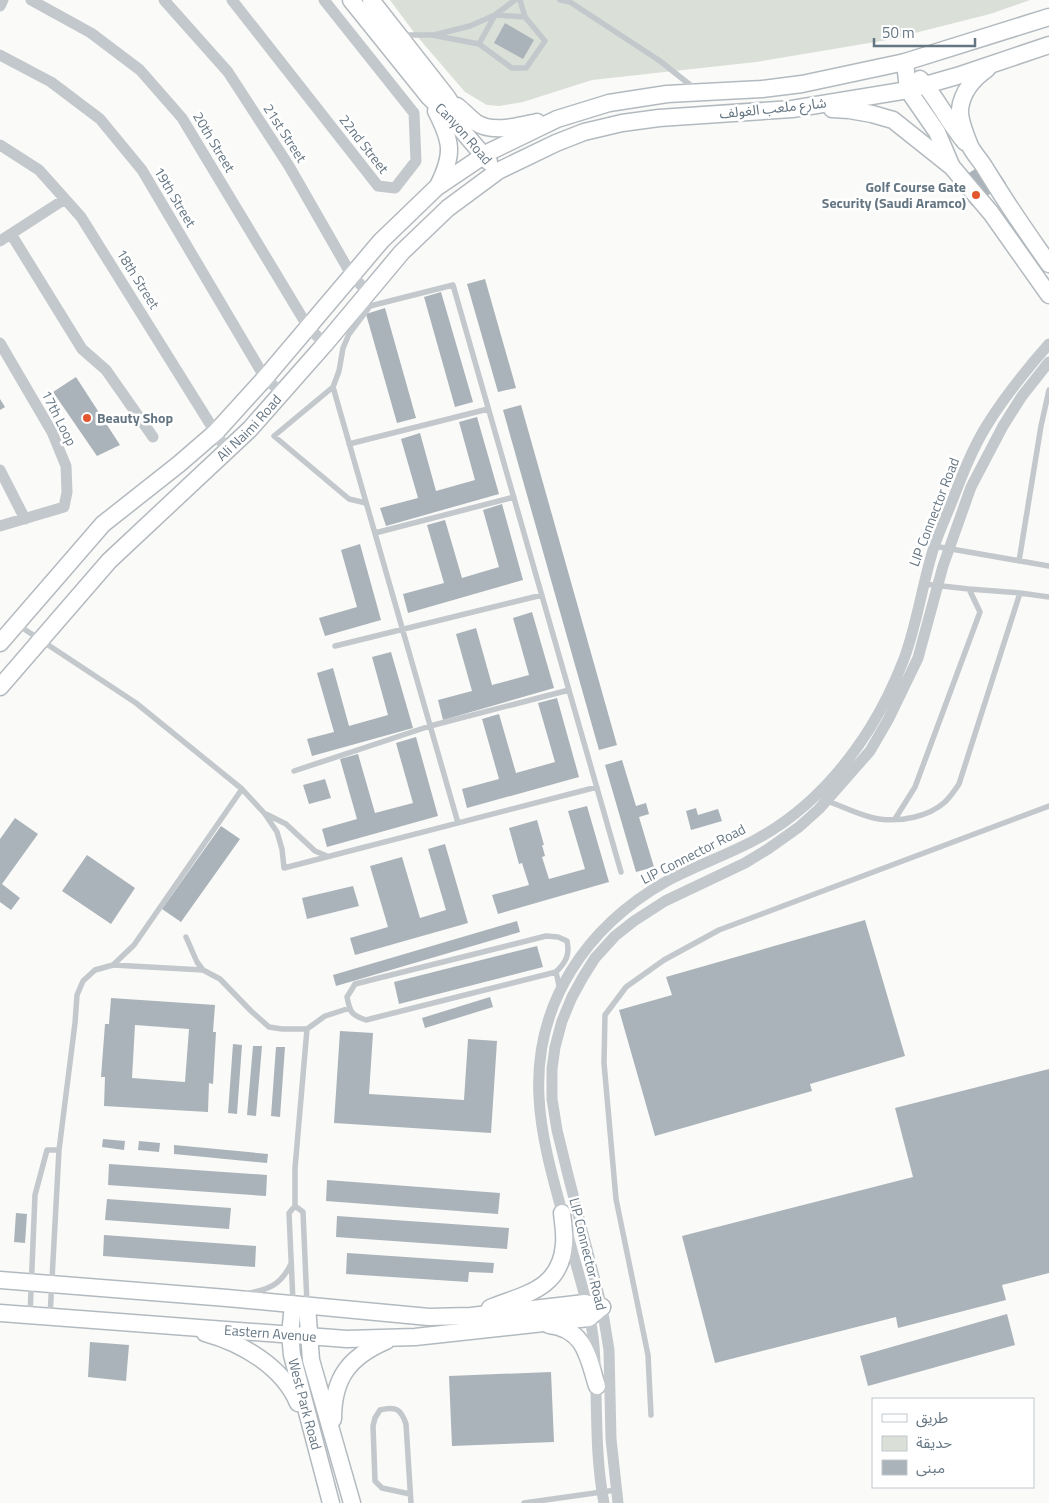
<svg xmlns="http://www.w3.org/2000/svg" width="1049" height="1503" font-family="'Titillium Web','Noto Sans Arabic',sans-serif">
	<rect width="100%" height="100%" fill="#fafaf8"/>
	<path fill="#dadfd7" d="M390,0H1030L990,14L887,40L756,62L592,80L523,102L499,106L487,105L465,92L416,35Z"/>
	<path fill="#aab3b9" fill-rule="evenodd" d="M505,23L534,40L523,59L494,43Z
		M990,160L1006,183L972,206L954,182Z
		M485,279L516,388L498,392L467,284Z
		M441,292L473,402L455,407L424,297Z
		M385,308L416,418L397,423L366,314Z
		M76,377L120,445L97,456L53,392Z
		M0,399L5,407L0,410Z
		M521,405L617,745L599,750L503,410Z
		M477,417L499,494L386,526L380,508L418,498L401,439L420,433L436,491L475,480L459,422Z
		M502,504L523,580L408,613L403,594L444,583L427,525L445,520L462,578L499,567L483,510Z
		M360,544L381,620L325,636L319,618L357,607L341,550Z
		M532,612L554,688L443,720L438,700L472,691L456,634L476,628L492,685L529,675L513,618Z
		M391,652L413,728L312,756L307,739L334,732L317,673L333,668L349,726L388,715L372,657Z
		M557,698L579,777L467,808L462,789L499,779L482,719L499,714L516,773L555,762L538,703Z
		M416,737L438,816L327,847L322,829L357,819L340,759L358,754L375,813L413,803L396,743Z
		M622,760L636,806L646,803L649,814L639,817L654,867L636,872L605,765Z
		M325,779L331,798L309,804L303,785Z
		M587,806L609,882L498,914L492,895L529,885L522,863L519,864L509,828L537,820L544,845H542L545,856L542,857L549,879L585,869L568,811Z
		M696,808L698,815L718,809L722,821L691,830L686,811Z
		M15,818L38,834L2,884L20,898L11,910L0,902V839Z
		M221,826L240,839L181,922L162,909Z
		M445,844L468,923L355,955L350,938L388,927L370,866L402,857L420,918L446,910L428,849Z
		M87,855L135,888L111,924L62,891Z
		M353,886L359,906L307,919L302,898Z
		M865,920L905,1056L810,1084L812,1091L655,1136L619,1010L672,995L666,977Z
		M517,921L520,932L336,986L333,975Z
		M537,946L543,967L399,1004L394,982Z
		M490,997L493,1007L425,1028L422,1018Z
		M111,998L215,1005L213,1032H216L213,1084L209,1083L208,1112L104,1106L105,1077H101L105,1024H109ZM135,1025L189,1029L185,1082L132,1078Z
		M340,1031L373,1033L369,1094L464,1100L468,1039L497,1041L491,1133L334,1123Z
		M233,1044L242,1045L237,1114L228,1113Z
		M253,1046H262L256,1116L247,1115Z
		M276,1047H285L280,1117L271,1116Z
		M1049,1069V1273L1002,1285L1006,1300L898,1328L896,1317L715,1363L682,1236L913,1177L895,1108Z
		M103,1139L125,1141L124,1150L102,1147Z
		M139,1141L160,1143L159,1152L138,1150Z
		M174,1145L268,1154L267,1163L174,1154Z
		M109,1164L267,1175L266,1196L108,1185Z
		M327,1180L500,1193L498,1214L326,1201Z
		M107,1199L231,1208L229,1229L105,1220Z
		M16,1213L27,1214L25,1243L14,1242Z
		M337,1216L509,1228L507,1249L336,1237Z
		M104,1235L256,1246L255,1267L103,1256Z
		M347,1253L494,1263L493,1273L469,1272L468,1282L346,1274Z
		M1007,1314L1015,1345L868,1386L860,1356Z
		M90,1342L129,1345L126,1381L88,1377Z
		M551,1372L554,1442L452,1446L449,1376Z"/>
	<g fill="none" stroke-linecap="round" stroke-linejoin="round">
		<defs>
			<g id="secondary">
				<path id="s1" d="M351,0L429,97L454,121L489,162"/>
				<path d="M371,0L447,97L462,121"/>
				<path d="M905,62L908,90L937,132L951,165"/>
				<path d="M987,69C974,78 962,92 960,109C959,120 966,136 970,146C974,154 981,161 985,168C1005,201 1027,233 1049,264"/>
				<path d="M920,79C937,98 948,122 965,142"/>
				<path d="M457,106C463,111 469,117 475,122C492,134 518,126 537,122"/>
				<path d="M832,109L849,110L872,114L893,120L952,167L991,213L1049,295"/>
				<path d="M436,111C452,142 454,154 438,186"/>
				<path d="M0,643L103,524L179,464L216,432L265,378L381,241L437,187L489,152L557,119L609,103L667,94L762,89L802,84L905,62L1049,17"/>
				<path id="s2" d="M0,687L109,561L250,429L325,344L402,252L448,208L498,171L556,143L584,132L622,123L659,118L792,109L908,90L957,76L1049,45"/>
				<path d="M0,1280L227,1298L429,1317L471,1316L585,1303L602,1307"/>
				<path id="s3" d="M293,1305L290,1334L292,1355L331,1503"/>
				<path d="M307,1306L311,1360L352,1503"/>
				<path d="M490,1308C525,1294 561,1289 564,1244C565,1234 563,1223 562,1213"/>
				<path id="s4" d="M0,1313L347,1339L415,1337L589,1318L602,1307"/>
				<path d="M549,1325C585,1329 588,1357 597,1386"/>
				<path d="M205,1333C242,1343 283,1367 298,1403"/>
				<path d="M333,1419C333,1378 349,1357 386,1341"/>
			</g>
		</defs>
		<use href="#secondary" stroke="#b3babf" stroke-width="19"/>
		<path stroke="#c3c8cc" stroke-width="5.5" d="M520,0L525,17
			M560,0L570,2L660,61L694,88
			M403,35H432L479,44L512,68H526L545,41L525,17L495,15L479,44
			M434,35L470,26L495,15L515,0
			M333,387L458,823
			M349,444L488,409
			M366,503L349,499L274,436L333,387L339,371L343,348L349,334L370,306L453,285L621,872
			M375,533L514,497
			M934,546L1049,566
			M1019,561L1041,426L1049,390
			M924,584L969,589L1020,593
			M18,625L136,703L242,789L265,814L277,832L282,849L284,868L597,787
			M335,646L542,595
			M294,771L430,726L569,690
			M827,801C842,806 863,817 879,819C901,822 928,817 945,802C950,797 955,790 959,784L1020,593L1049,597
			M266,814L286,824L315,851L327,856
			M895,819L915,787L980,612L969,589
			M546,936L558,937L567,941C570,955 566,962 556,972L366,1020C351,1015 350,1012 347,997L355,984Z
			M186,937L197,962L203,970
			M113,965L203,970L220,979L251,1011L269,1027L282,1029H307
			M556,972L560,990
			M295,1206V1168L307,1029L325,1016L350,1008
			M246,1294C269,1289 280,1286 291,1264
			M293,1302L289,1213L295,1206L303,1212L307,1304
			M30,1315L35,1195L47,1150H59
			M50,1316L59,1150L75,1023L77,995L83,981L95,970L113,965L134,945L242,789
			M651,1415L648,1355L616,1199L604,1063L605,1015L626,987L664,960L719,930L1049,806
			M410,1494L382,1488L375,1481L373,1426L375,1418L380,1410C396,1406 401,1409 406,1424L411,1503
			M524,1503L616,1490"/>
		<path stroke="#c3c8cc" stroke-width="11" d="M31,0L91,33L140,70L182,118L308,327L325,344
			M164,0L228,72L289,166L352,276L368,292
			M232,0L378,186L395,188L416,161L414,113L324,0
			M0,6L3,0
			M0,55L51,82L100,119L142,170L265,378L282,393
			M0,145L39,170L81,217L227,451
			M11,234L82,349L106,370L153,437
			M0,241L65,199
			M0,343L52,432L66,466L67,492L64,507L0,526
			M0,470L25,519
			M564,1219C553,1179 541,1138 539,1097C534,1003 587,926 667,881C695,866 727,855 755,840C804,814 841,774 870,728C883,707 895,682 904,659C917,624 922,586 933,550C938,534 945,519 951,504C961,478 972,449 987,425C1005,396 1026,370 1049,344
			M568,1235C577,1271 591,1309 594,1346C598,1398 594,1452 604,1503
			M618,1503L611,1439L609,1350L602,1307L568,1175L557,1130L552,1099V1069L555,1047L562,1021L572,997L583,977L595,958L615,936L634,921L665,901L745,863L768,849L799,827L819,809L870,751L888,720L918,658L943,566L971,487L1003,426L1022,396L1049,362"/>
		<use href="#secondary" stroke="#fff" stroke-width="16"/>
	</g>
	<g fill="#e4572e" stroke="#fff" stroke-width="2">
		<circle cx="976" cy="195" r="5"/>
		<circle cx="87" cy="418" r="5"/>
	</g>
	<g text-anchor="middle" stroke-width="5" stroke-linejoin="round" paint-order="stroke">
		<g font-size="14" fill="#657683" stroke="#fff">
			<text transform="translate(773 108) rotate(-6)" y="5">شارع ملعب الغولف</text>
			<text transform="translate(285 133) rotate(57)" y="5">21st Street</text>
			<text dy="5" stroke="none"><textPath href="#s1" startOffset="175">Canyon Road</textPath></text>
			<text transform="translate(214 142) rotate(59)" y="5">20th Street</text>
			<text transform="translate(364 144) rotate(52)" y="5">22nd Street</text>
			<text transform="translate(175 197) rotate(59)" y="5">19th Street</text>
			<text transform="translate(138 279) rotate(58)" y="5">18th Street</text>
			<text transform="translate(59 418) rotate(63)" y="5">17th Loop</text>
			<text dy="5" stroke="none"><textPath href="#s2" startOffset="360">Ali Naimi Road</textPath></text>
			<text transform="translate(934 512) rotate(-69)" y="5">LIP Connector Road</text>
			<text transform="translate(693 854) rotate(-27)" y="5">LIP Connector Road</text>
			<text transform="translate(588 1254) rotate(76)" y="5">LIP Connector Road</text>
			<text dy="5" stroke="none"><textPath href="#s4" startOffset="271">Eastern Avenue</textPath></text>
			<text dy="5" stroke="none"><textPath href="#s3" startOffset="101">West Park Road</textPath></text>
		</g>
		<g font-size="14" font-weight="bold" fill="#657683" stroke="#fff" text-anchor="end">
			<text x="966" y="192">Golf Course Gate<tspan x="966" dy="16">Security (Saudi Aramco)</tspan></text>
			<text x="97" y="423" text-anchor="start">Beauty Shop</text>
		</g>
	</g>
	<rect x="872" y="1398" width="162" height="90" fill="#ffffff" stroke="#c1c8cd"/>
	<rect x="882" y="1414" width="25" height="8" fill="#ffffff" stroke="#c1c8cd"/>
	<text x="916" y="1423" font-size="15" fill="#657683">طريق</text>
	<rect x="882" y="1436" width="25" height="15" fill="#dadfd7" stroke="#c1c8cd"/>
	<text x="916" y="1448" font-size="15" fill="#657683">حديقة</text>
	<rect x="882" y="1460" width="25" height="15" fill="#aab3b9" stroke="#c1c8cd"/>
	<text x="916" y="1473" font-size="15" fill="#657683">مبنى</text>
	<path d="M874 38v8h101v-8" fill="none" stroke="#657683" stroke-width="2.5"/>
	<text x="882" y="38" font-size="15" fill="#657683" stroke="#ffffff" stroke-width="4" paint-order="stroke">50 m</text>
</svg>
